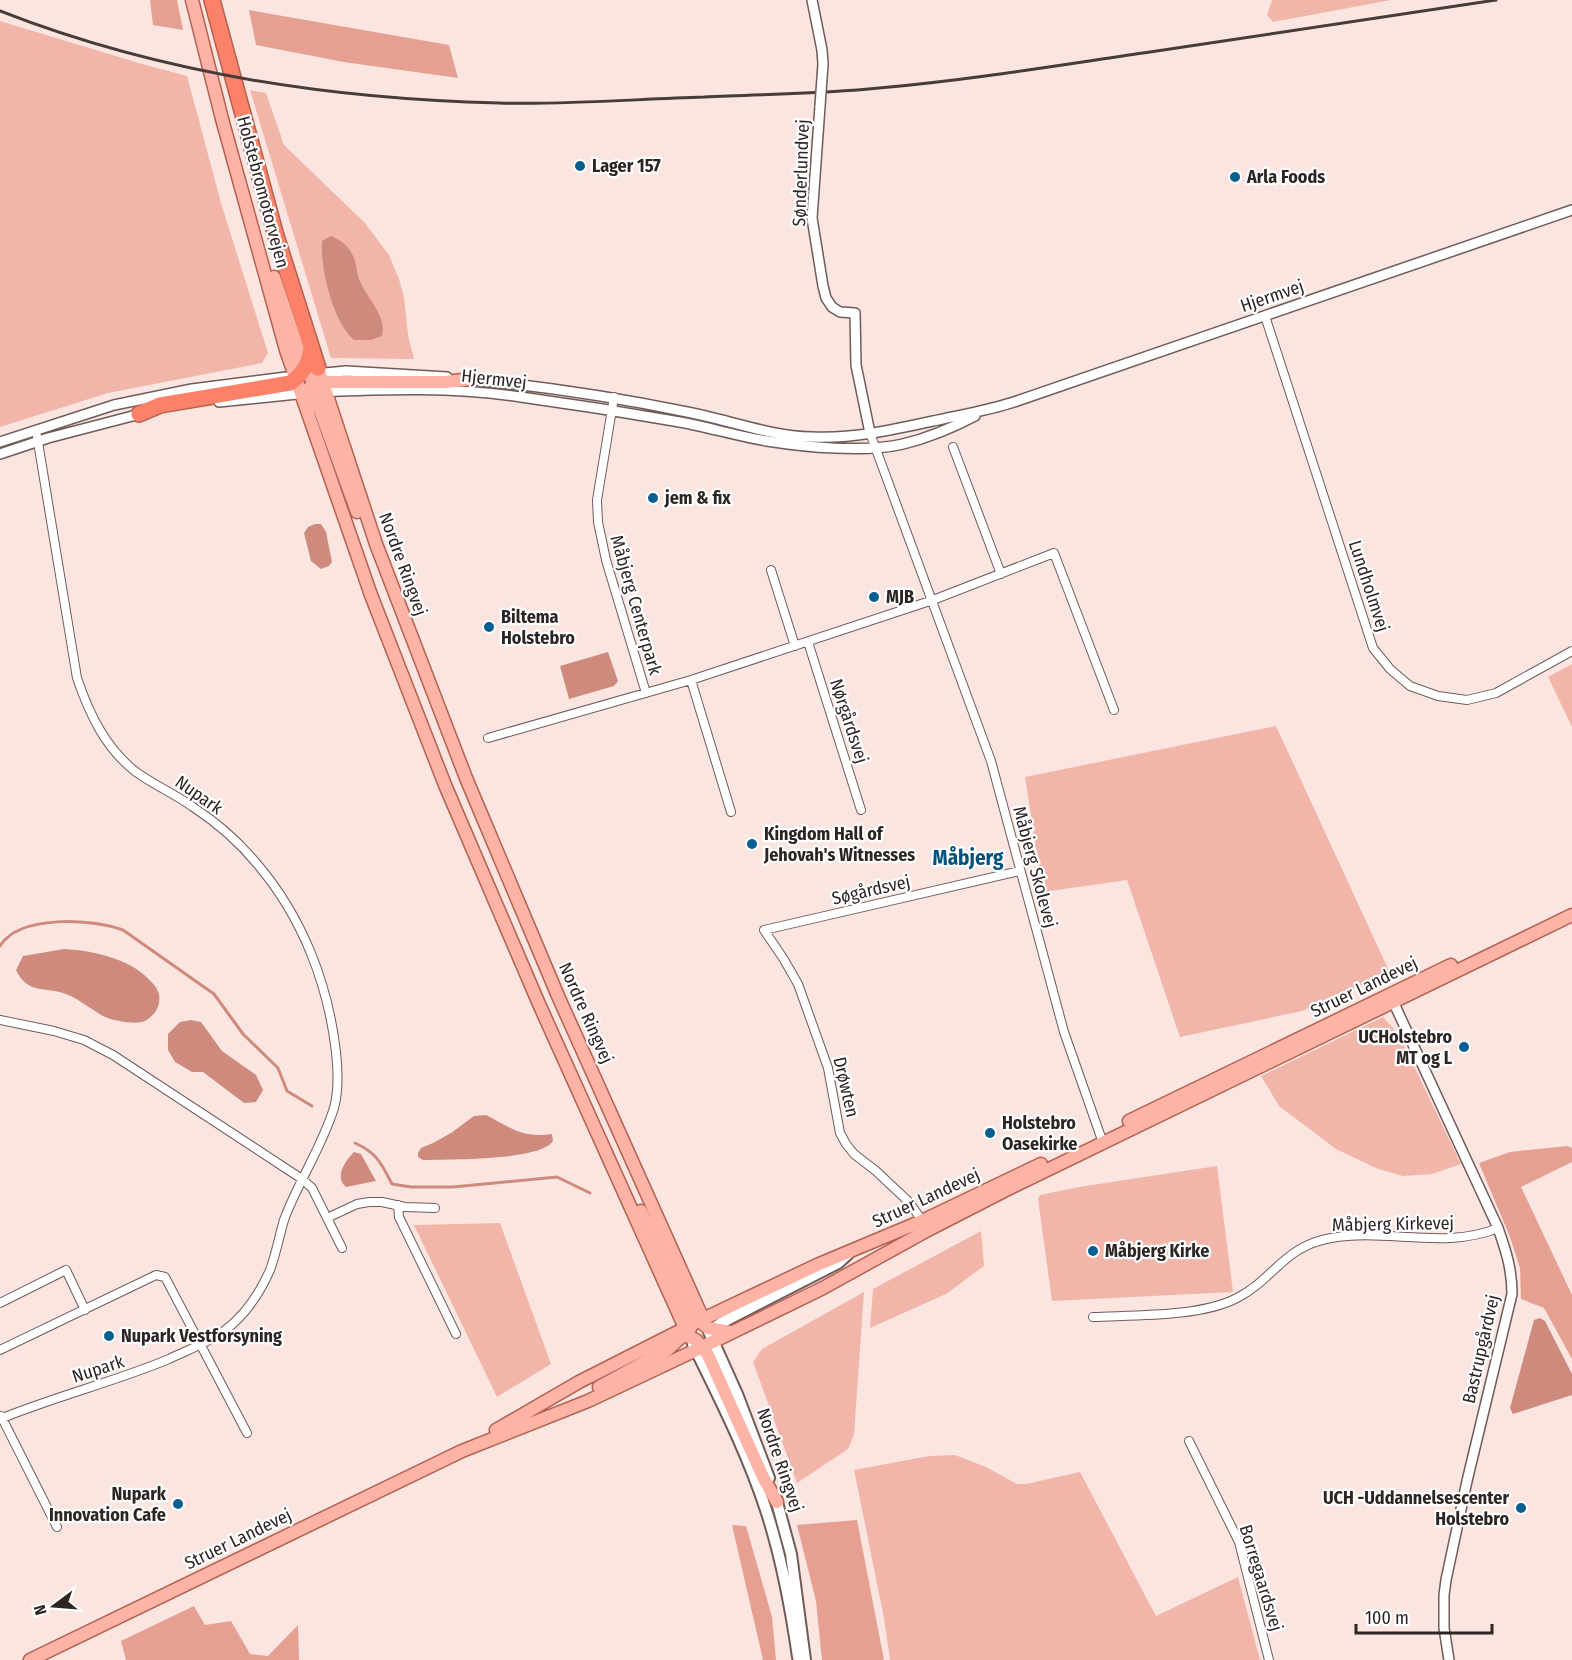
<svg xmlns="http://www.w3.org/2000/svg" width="1572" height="1660" font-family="'Fira Sans Condensed',sans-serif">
	<rect width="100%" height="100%" fill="#fbe5e0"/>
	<path fill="#f1b6a9" d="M1272,0H1391L1273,22L1267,15Z
		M0,21L142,64L187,76L221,203L268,353L262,363L108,393L0,427Z
		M250,90L266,93L284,145L365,223L389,255L399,279L404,297L408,335L414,359L331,358Z
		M1572,664V727L1548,677Z
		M1276,726L1390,973L1302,1011L1180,1037L1127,880L1043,892L1025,777Z
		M1383,1017L1399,1035L1461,1164L1432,1174L1403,1176L1378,1169L1336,1149L1279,1106L1261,1076Z
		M1217,1166L1233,1292L1052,1301L1038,1199L1040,1195L1079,1187Z
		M500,1223L551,1364L497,1397L414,1225Z
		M981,1231L984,1266L946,1294L870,1328L873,1289Z
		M864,1292L854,1435L848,1449L797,1483L753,1362L762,1349Z
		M955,1455L986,1467L1017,1484H1026L1080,1472L1156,1616L1238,1577L1260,1660H890L884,1618L854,1470L929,1456Z"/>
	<path fill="#e6a092" d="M150,0H177L183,30L153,25Z
		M249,10L449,45L458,78L344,62L256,45Z
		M1567,1146L1572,1148V1162L1521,1187L1572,1295V1359L1544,1308L1521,1299L1520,1268L1510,1237L1479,1163L1510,1152Z
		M857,1520L884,1660H822L816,1601L797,1525Z
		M732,1525L746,1526L772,1617L776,1660H763Z
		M194,1606L205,1625L231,1621L250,1654L268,1656L298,1625L299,1660H126L121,1641Z"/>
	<path fill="#ce8b7d" d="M331,236C340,240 348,245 352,254C357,262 356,273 360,281C367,299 387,315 382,336L371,340H354C333,322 320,268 322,241Z
		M315,524H321L326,532L332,562L329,566L321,569L311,561L304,533L308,527Z
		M608,652L618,681L614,686L569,699L560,666Z
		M64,949C96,951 134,959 155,986C165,999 157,1017 142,1022C132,1024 119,1021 110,1019C94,1013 82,1000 66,994C45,986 28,995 16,970L23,956Z
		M191,1020L201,1022L222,1051L256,1075L263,1090L256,1102L244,1103L203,1072H192L175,1062L168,1050V1034L180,1022Z
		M486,1115C512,1128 521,1138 552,1134L553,1141C540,1161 448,1159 423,1160L418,1157V1153L421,1148L433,1143L451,1133L474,1116Z
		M354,1152L361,1154L376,1181L346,1187C334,1177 345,1161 354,1152Z
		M1540,1318L1545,1321L1572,1374V1395L1513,1414L1510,1408L1534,1320Z"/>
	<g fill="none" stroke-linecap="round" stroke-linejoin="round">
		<path stroke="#ce8b7d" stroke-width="3" d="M0,946C20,914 92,919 123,930L214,994L243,1034L278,1068L287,1091L312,1106
			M355,1143C377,1153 381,1163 392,1184L411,1187H453L557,1177L590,1193"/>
		<defs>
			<path id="minor" d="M1265,316L1373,648L1390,669L1410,686L1438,696L1467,700L1496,693L1572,651
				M614,397L597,500L598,522L606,560L646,693
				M870,433L991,761L1064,1032L1103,1143
				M953,447L1001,574
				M771,570L795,646
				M808,642L861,810
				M691,680L731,812
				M488,738L691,680L933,600L1054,553L1114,710
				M0,1020L54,1031L84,1040L113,1055L302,1179L312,1188L342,1248
				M398,1205L399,1217L456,1334
				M327,1218L357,1204L369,1202H382L405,1207L435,1208
				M923,1222L909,1202L876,1171L854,1154L846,1144L840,1133L828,1068L798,984L783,958L764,930L1020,871
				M0,1303L66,1270L85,1310
				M1093,1317C1135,1315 1201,1317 1237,1298C1273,1280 1284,1246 1331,1238C1386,1228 1445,1250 1498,1228
				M0,1350L156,1275L165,1277L247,1433
				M1,1416L57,1527
				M0,1419C56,1396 114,1382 169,1359C188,1350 207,1343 224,1331C244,1316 260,1293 270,1270C276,1254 279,1237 284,1220C298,1182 322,1147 334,1108C339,1090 338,1070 336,1052C328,983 302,917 258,865C240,843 216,822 193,807C175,794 154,785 136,772C105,748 89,713 77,678L37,436
				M1189,1441L1239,1542L1269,1660"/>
			<path id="tertiary" d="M812,0L822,50L823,64
				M820,106L812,218L823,286L826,298L832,307L840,312L855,313L856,365L870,433
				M314,374L346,371L447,377
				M467,379C541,386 614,397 687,412C729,420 769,436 812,437C854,439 897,429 938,420C966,414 990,410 1017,401L1572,210
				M321,392C388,389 454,387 521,397C572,404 623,412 674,421C705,426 736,436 767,441C805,447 865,453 903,444C928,438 952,428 975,416
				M219,402L307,393
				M0,442L114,405L192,389L286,377
				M0,454L48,438L144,413
				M1391,997L1498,1228C1506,1251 1512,1269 1512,1294L1467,1481L1446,1580L1444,1595V1628L1449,1660"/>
			<path id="secondary" d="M709,1332L721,1323L838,1263L849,1253
				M710,1334L737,1394L769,1478
				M693,1344C720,1399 748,1454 767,1513C782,1560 791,1608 798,1657
				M775,1495L791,1554L805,1660"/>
			<path id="primary" d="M192,0L222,119L286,350L371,595L445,785L539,1004L685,1328
				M274,277L305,369L314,383L324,391
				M318,368L376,544L466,778L558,996L703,1319
				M309,388L316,399L357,512
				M308,411C307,396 315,386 330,382H445L471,379
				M1129,1121L1451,965
				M641,1211L691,1314L708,1328L730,1332
				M678,1332L696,1340L708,1355L763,1477L777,1502
				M599,1387L667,1350L690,1329
				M496,1430L579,1382L703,1319L817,1265L922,1221L1041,1164
				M30,1660L462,1451L588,1401L696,1350L823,1288L928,1230L1008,1189L1572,915"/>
			<path id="motorway" d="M212,0L276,236L318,368
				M139,414L160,405L290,383C303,374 310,363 311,347"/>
		</defs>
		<use href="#minor" stroke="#6f5c58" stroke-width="10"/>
		<use href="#tertiary" stroke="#6f5c58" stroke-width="12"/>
		<use href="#secondary" stroke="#6f5c58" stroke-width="14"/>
		<use href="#primary" stroke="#b36150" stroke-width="15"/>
		<use href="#motorway" stroke="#b36150" stroke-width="18"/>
		<use href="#minor" stroke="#fff" stroke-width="8"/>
		<use href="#tertiary" stroke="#fff" stroke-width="9"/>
		<use href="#secondary" stroke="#fff" stroke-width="10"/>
		<use href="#primary" stroke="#fdb3a5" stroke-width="12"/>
		<use href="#motorway" stroke="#fb8169" stroke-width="15"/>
		<path stroke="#463c3a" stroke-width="3" d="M0,11C158,73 329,99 499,103C567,105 636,99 704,97C762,94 821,94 879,88C970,80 1060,65 1150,52C1266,35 1381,17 1496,0"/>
		<defs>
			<path id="tertiary-bridge" d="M820,106L823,64"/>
		</defs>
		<use href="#tertiary-bridge" stroke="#6f5c58" stroke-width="12" stroke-linecap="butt"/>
		<use href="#tertiary-bridge" stroke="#fff" stroke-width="9"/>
	</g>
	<g fill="#075e90" stroke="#fff" stroke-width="2">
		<circle cx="580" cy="166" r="6"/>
		<circle cx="1235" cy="177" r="6"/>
		<circle cx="653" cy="498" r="6"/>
		<circle cx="874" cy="597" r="6"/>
		<circle cx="489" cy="627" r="6"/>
		<circle cx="752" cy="844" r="6"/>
		<circle cx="1464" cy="1047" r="6"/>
		<circle cx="990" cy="1133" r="6"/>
		<circle cx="1093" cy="1251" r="6"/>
		<circle cx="109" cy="1336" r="6"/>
		<circle cx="178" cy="1504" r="6"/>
		<circle cx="1521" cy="1508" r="6"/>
	</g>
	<g text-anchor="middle" stroke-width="4.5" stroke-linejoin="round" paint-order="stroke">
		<g font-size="18" font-weight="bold" fill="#2d2523" stroke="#fff" text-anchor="start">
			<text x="592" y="172">Lager 157</text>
			<text x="1247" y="183">Arla Foods</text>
			<text x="665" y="504">jem &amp; fix</text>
			<text x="886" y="603">MJB</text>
			<text x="501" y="623">Biltema<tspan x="501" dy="21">Holstebro</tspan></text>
			<text x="764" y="840">Kingdom Hall of<tspan x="764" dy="21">Jehovah's Witnesses</tspan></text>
			<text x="1452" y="1043" text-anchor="end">UCHolstebro<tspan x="1452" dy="21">MT og L</tspan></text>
			<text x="1002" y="1129">Holstebro<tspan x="1002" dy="21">Oasekirke</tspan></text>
			<text x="1105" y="1257">Måbjerg Kirke</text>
			<text x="121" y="1342">Nupark Vestforsyning</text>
			<text x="166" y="1500" text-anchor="end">Nupark<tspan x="166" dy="21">Innovation Cafe</tspan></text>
			<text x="1509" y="1504" text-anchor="end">UCH -Uddannelsescenter<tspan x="1509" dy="21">Holstebro</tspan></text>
		</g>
		<g font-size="18" fill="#2d2523" stroke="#fff">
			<text transform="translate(801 173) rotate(-88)" y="6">Sønderlundvej</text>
			<text transform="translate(263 192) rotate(75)" y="6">Holstebromotorvejen</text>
			<text transform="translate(1272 296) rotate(-19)" y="6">Hjermvej</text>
			<text transform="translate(494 379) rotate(6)" y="6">Hjermvej</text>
			<text transform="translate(403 564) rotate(70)" y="6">Nordre Ringvej</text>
			<text transform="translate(1369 586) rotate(72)" y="6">Lundholmvej</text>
			<text transform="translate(636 605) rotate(74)" y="6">Måbjerg Centerpark</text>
			<text transform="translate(849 721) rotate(72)" y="6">Nørgårdsvej</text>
			<text transform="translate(199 795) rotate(35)" y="6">Nupark</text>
			<text transform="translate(1035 867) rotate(75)" y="6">Måbjerg Skolevej</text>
			<text transform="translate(871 890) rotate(-13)" y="6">Søgårdsvej</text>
			<text transform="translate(1364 987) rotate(-26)" y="6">Struer Landevej</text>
			<text transform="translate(586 1013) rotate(66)" y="6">Nordre Ringvej</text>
			<text transform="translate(846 1087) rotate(77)" y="6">Drøwten</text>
			<text transform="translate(926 1198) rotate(-25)" y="6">Struer Landevej</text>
			<text transform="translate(1393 1224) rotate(-1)" y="6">Måbjerg Kirkevej</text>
			<text transform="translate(1481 1349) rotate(-77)" y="6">Bastrupgårdvej</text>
			<text transform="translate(98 1369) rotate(-18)" y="6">Nupark</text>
			<text transform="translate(780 1460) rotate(71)" y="6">Nordre Ringvej</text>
			<text transform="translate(238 1539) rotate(-26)" y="6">Struer Landevej</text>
			<text transform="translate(1261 1578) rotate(73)" y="6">Borregaardsvej</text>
		</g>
		<g font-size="21" font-weight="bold" fill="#02527f" stroke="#fff">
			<text x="968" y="865">Måbjerg</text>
		</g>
	</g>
	<g transform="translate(54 1606) rotate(254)" stroke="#ffffff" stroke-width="4.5" paint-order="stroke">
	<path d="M0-4.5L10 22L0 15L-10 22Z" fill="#2d2523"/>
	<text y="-9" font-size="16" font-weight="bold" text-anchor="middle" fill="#2d2523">N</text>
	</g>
	<path d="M1356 1624v9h136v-9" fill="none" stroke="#2d2523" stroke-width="3"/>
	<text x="1365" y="1624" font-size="18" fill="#2d2523" stroke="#ffffff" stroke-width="4.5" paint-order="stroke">100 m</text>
</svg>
